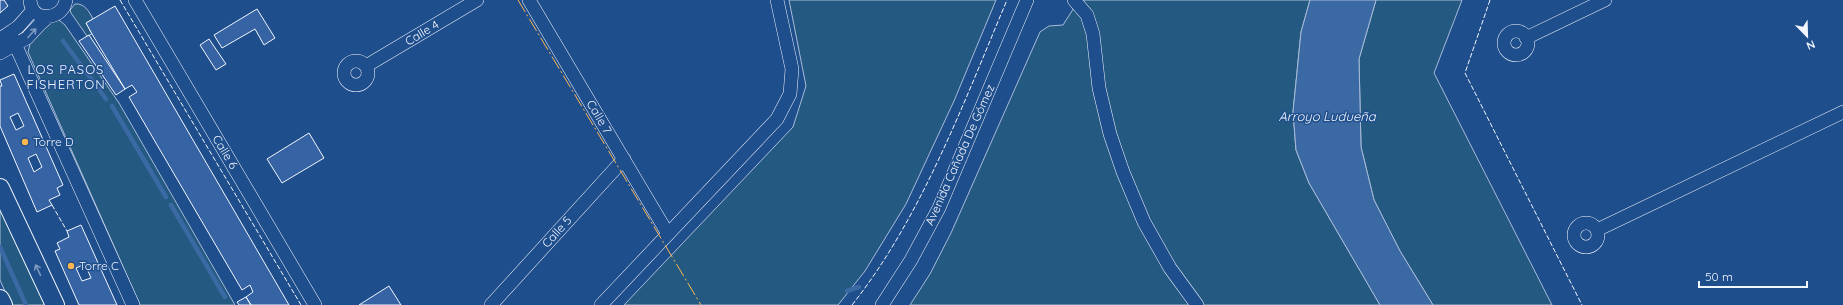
<svg xmlns="http://www.w3.org/2000/svg" width="1843" height="305" font-family="Quicksand,sans-serif">
	<rect width="100%" height="100%" fill="#1f4e8c"/>
	<path fill="#245a82" stroke="#a8bbd7" d="M789,0H996L954,101L906,204L865,271L838,305H624L793,127L806,86Z
		M1079,0H1310L1301,32L1293,112L1296,150L1309,183L1380,305H910L930,274L951,233L1040,32L1049,26L1063,25Z
		M1376,0H1462L1434,73L1552,305H1433L1400,251L1374,200L1361,147L1359,59Z
		M75,4C84,3 89,11 93,19L86,23L92,34L87,36L71,13L70,10Z
		M51,20H59L65,25L119,103L235,305H140L28,52L30,44Z
		M0,201L46,305H11L0,280Z"/>
	<path fill="#3b69a3" stroke="#a8bbd7" d="M1310,0H1376L1359,59L1361,147L1374,200L1400,251L1433,305H1380L1309,183L1296,150L1293,112L1301,32Z"/>
	<g fill="none" stroke-linecap="round" stroke-linejoin="round">
		<path stroke="#3b69a3" stroke-width="4.5" d="M63,41L106,99
			M112,106L166,197
			M171,205L225,297
			M0,247L26,305
			M847,291L859,287"/>
	</g>
	<path fill="#3563a3" stroke="#f2f6ff" fill-rule="evenodd" d="M0,0H4L8,6L0,13Z
		M115,6L289,305H251L246,297L253,292L250,285L242,290L129,97L137,92L132,85L125,89L92,34L86,23Z
		M257,9L275,38L264,45L255,29L222,48L214,35Z
		M89,35L125,89L116,95L79,41Z
		M209,39L226,64L216,70L200,45Z
		M14,74L63,185L57,188L60,195L49,200L52,205L37,212L0,126V86H2L0,80ZM18,113L24,126L16,130L10,117ZM36,154L42,167L34,172L28,158Z
		M309,133L324,158L282,183L267,159Z
		M81,225L117,305H79L55,251L60,249L57,243L69,237L67,231ZM85,264L91,278L82,281L76,268Z
		M389,286L401,305H359Z
		M246,297L251,305H239L237,302Z"/>
	<g fill="none" stroke-linecap="round" stroke-linejoin="round">
		<defs>
			<path id="street" d="M30,0C31,23 63,21 66,0
				M135,0L315,305
				M529,0L668,234
				M1074,0L1087,15L1093,34L1099,88L1110,134L1123,172L1144,222L1170,268L1197,305
				M1504 43a12 12 0 1 1 24 0a12 12 0 1 1-24 0Z
				M10,33L133,305
				M1526,38L1605,0
				M0,39L18,27L33,10
				M0,53L27,38L40,24L48,17
				M344 73a12 12 0 1 1 24 0a12 12 0 1 1-24 0Z
				M366,66L477,0
				M1574 235a12 12 0 1 1 24 0a12 12 0 1 1-24 0Z
				M1597,230L1843,112
				M491,305L624,159
				M601,305L777,119L790,94L792,69L777,0
				M882,305L911,260L939,208L1027,0"/>
			<path id="secondary" d="M0,188L55,305
				M0,299L3,305"/>
		</defs>
		<use href="#street" stroke="#f2f6ff" stroke-width="14"/>
		<use href="#secondary" stroke="#f2f6ff" stroke-width="20"/>
		<use href="#street" stroke="#1f4e8c" stroke-width="13"/>
		<use href="#secondary" stroke="#1f4e8c" stroke-width="18"/>
		<path stroke="#f2f6ff" stroke-width="1" stroke-dasharray="5 2" stroke-linecap="butt" d="M120,0L301,305
			M1490,0L1465,73L1582,305
			M52,205L67,231
			M852,305C921,218 964,102 1007,0"/>
		<path stroke="#ffb74d" stroke-width="1" stroke-dasharray="14 3 2 3" stroke-linecap="butt" d="M518,0L701,305"/>
	</g>
	<defs><path id="oneway-shaft" d="M-6 0H5M1.5-3L5.5 0L1.5 3" fill="none" stroke-width="1.6" stroke-linecap="round" stroke-linejoin="round"/></defs>
	<g stroke="#7e9ac0">
		<use href="#oneway-shaft" transform="translate(32 33) rotate(-48)"/>
		<use href="#oneway-shaft" transform="translate(38 270) rotate(-115)"/>
	</g>
	<g fill="#ffb74d" stroke="#1f4e8c" stroke-width="1.5">
		<circle cx="25" cy="142" r="4"/>
		<circle cx="71" cy="266" r="4"/>
	</g>
	<g text-anchor="middle" stroke-width="3" stroke-linejoin="round" paint-order="stroke">
		<g font-size="12" fill="#f2f6ff" stroke="#1f4e8c">
			<text transform="translate(422 33) rotate(-31)" y="4">Calle 4</text>
			<text transform="translate(599 117) rotate(59)" y="4">Calle 7</text>
			<text transform="translate(225 152) rotate(59)" y="4">Calle 6</text>
			<text transform="translate(960 155) rotate(-66)" y="4">Avenida Cañada De Gómez</text>
			<text transform="translate(557 232) rotate(-48)" y="4">Calle 5</text>
		</g>
		<g font-size="12" fill="#f2f6ff" stroke="#1f4e8c" text-anchor="start">
			<text x="33" y="146">Torre D</text>
			<text x="79" y="270">Torre C</text>
		</g>
		<g font-size="13" letter-spacing="1" fill="#f2f6ff" stroke="#1f4e8c">
			<text x="66" y="74">LOS PASOS<tspan x="66" dy="15">FISHERTON</tspan></text>
		</g>
		<g font-size="13" font-style="italic" fill="#f2f6ff" stroke="#1f4e8c">
			<text x="1327" y="121">Arroyo Ludueña</text>
		</g>
	</g>
	<g transform="translate(1807 36) rotate(157)" stroke="#1f4e8c" stroke-width="3" paint-order="stroke">
	<path d="M0-3L7 15L0 10L-7 15Z" fill="#f2f6ff"/>
	<text y="-6" font-size="11" font-weight="bold" text-anchor="middle" fill="#f2f6ff">N</text>
	</g>
	<path d="M1699 281v6h108v-6" fill="none" stroke="#f2f6ff" stroke-width="2"/>
	<text x="1705" y="281" font-size="12" fill="#f2f6ff" stroke="#1f4e8c" stroke-width="3" paint-order="stroke">50 m</text>
</svg>
